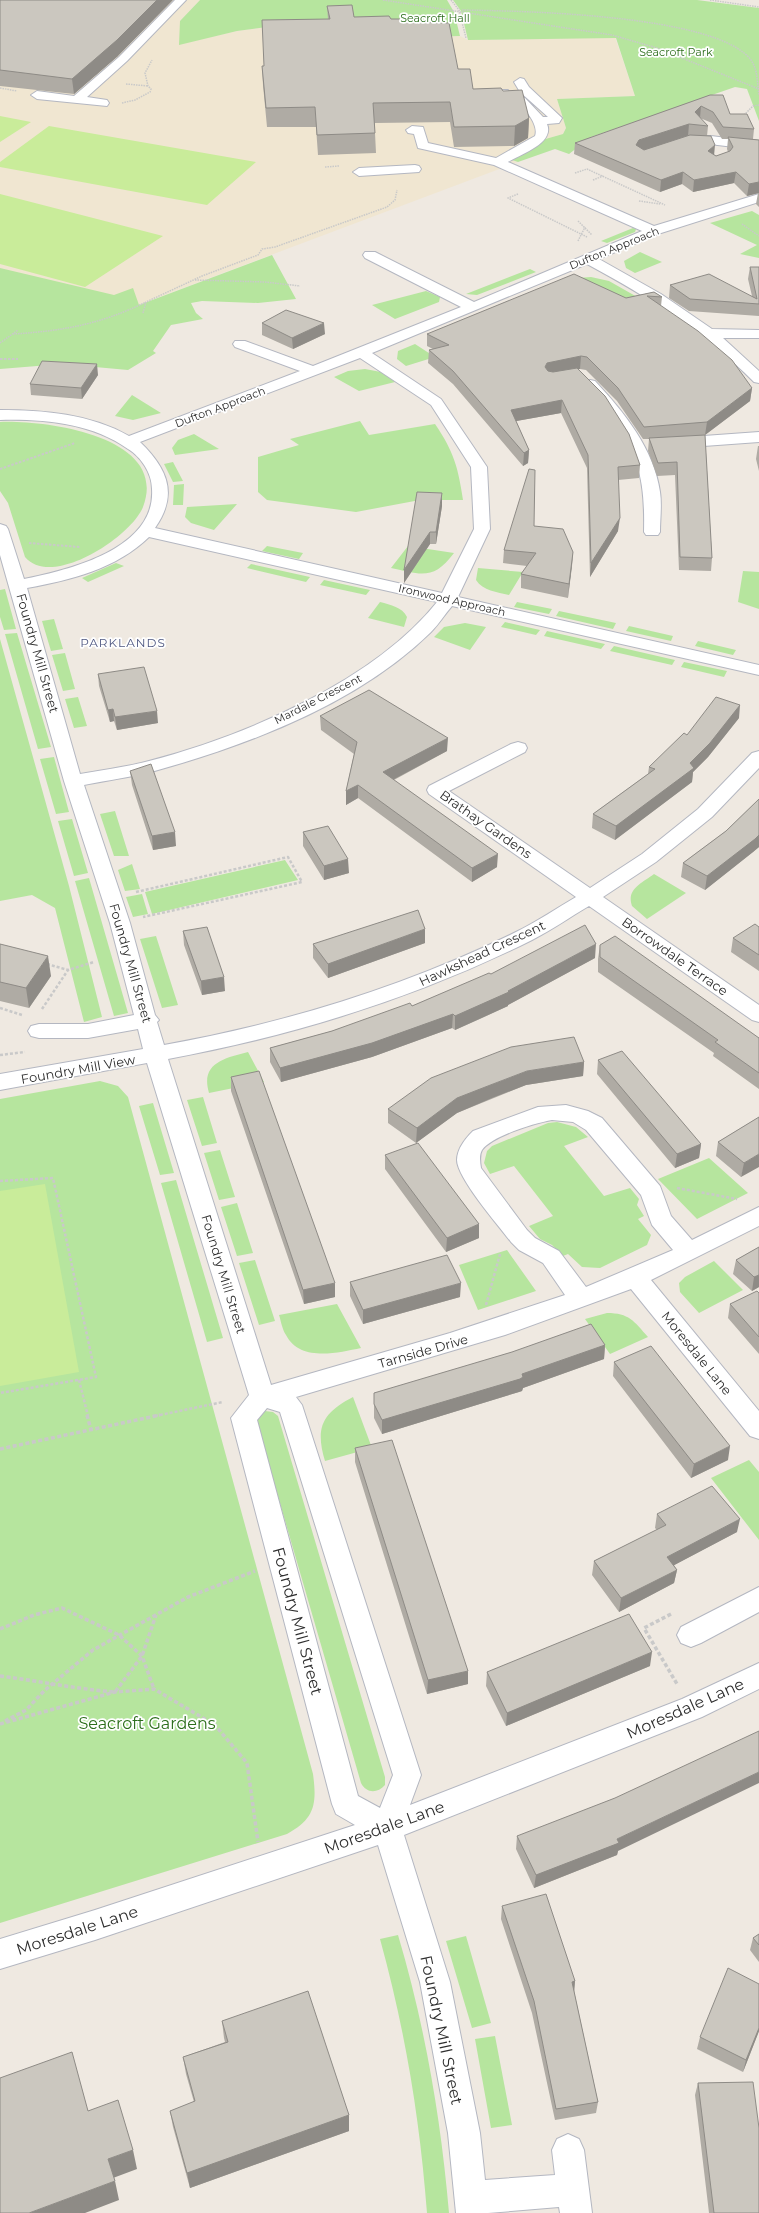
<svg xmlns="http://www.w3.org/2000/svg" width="759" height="2213" font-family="Montserrat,sans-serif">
	<rect width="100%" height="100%" fill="#efe9e1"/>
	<path fill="#f0e6d1" d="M0,0H200L180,21V44L237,31L324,19L423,37L460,36L468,40L615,37L635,96L557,99L566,128L563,134L542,140L512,160L518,162L69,331L0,339Z"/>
	<path fill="#b6e59e" d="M200,0H447L454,12L460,36L423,37L324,19L237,31L179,45L180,21Z
		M453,0H697L759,8V121L747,89L735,87L591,137L569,154L555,149L518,162L512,160L513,157L542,140L563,134L566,128L557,99L635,96L616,38L468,40L461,11Z
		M752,211L759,215V258L740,254L757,245L710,223Z
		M633,228L636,229L635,232L607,243L601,241Z
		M640,252L662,262L635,273L626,268L624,261Z
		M272,255L296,299L258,303L202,301L191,303L196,313L203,319L171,325L153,351L156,353L128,370L62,364L0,369V268L114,295L133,288L139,305Z
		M530,269L536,272L477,295L466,294Z
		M591,277L609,281L646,302L599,316L578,278Z
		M426,291L440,297L439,302L395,319L372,305Z
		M415,344L435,357L406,366L397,359L398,351Z
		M365,369L381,372L395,382L359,391L334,377L348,371Z
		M132,395L161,413L133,420L115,416Z
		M360,421L369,435L435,424C454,452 458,467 463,500H420L356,512L267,500L258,492V457L299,445L290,439Z
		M0,422C45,420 170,436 143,507C131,537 52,589 25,557L8,503L0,491Z
		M194,434L219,449L175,455L172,448L178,440Z
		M173,462L183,481L173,482L164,464Z
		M184,484L183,505H173L174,485Z
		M237,504L214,530L191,523L185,517L187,507Z
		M267,546L303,553L299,559L262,551Z
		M408,546L454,553C434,580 422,575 391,568Z
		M116,563L124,566L88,582L82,578Z
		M251,564L310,577L306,582L247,568Z
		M478,568L523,572L509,595C497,592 483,591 476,580Z
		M743,571L759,572V609L738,602Z
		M324,580L370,590L366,595L320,585Z
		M5,589L16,629L4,630L0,617V590Z
		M380,602C391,605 402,607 407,617L404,627L368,618Z
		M517,602L552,609L549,614L514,607Z
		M559,611L616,623L613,629L556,616Z
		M54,619L63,649L51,651L42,621Z
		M505,622L540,630L536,635L501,627Z
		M465,623L486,627L470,650L434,637L444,627Z
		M629,626L673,636L671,641L626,631Z
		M547,631L605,644L601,649L544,636Z
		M17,633L51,747L38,749L5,634Z
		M0,639L69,886L102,1017L84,1022L55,908L32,895L0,901Z
		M698,641L736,650L733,655L695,646Z
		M614,646L675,660L672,665L610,651Z
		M65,653L75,689L63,691L52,655Z
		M684,662L727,671L724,677L681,667Z
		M78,697L87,726L74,728L65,699Z
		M54,757L69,812L56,814L40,759Z
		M115,811L129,856H114L100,814Z
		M72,819L88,873L74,876L58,821Z
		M285,860L298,880L152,914L145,892Z
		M132,864L140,889L125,891L118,870Z
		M654,874L686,893L647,919L632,906C626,889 642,883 654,874Z
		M89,878L128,1013L114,1016L75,881Z
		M142,894L148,914L133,917L126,897Z
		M156,936L178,1005L162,1008L140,939Z
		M248,1052L264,1082L209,1093C200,1063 225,1058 248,1052Z
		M100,1081L118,1086L128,1097L313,1774C317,1804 315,1819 287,1834L0,1923V1099Z
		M203,1097L217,1143L202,1146L187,1100Z
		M153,1103L174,1173L160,1175L139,1106Z
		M557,1122L576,1127L588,1137L564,1146L604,1196L630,1188L639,1199L637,1205L644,1216L638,1219L651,1235L647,1245L600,1268L582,1267L568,1254L563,1256L552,1245L540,1239L529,1226L553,1216L514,1166L490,1174L484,1163L487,1151L492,1146L548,1123Z
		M220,1150L235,1197L219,1200L204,1153Z
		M709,1158L748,1193L697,1219L658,1179Z
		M176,1180L223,1338L207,1342L161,1183Z
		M237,1203L253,1253L237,1256L221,1207Z
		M507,1250L536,1291L478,1310L459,1265Z
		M255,1260L275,1321L259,1325L239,1263Z
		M714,1261L743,1290L699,1313L680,1292L679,1283L685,1277Z
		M337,1304L361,1348C337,1353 300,1362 286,1335C282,1329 281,1321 279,1315Z
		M607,1313C629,1313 634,1321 648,1337L610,1354L585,1319Z
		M353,1397L372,1448L325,1461C315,1428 322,1413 353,1397Z
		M265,1411L273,1412L278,1416L385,1777V1785C377,1794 366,1793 361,1783L257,1424V1417Z
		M749,1460L759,1472V1540L711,1478Z
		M398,1935C425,2026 441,2119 449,2213H427C420,2120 405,2029 380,1939Z
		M466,1936L491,2023L472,2028L446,1941Z
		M495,2036L512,2125L491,2128L475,2039Z"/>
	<path fill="#c9ec9a" d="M0,116L31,122L0,142Z
		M49,126L256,162L207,205L0,167V162Z
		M0,194L163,236L85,287L0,264Z
		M45,1184L79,1372L0,1386V1191Z"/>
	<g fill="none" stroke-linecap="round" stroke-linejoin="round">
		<defs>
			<path id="minor" d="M175,0H186L127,61L87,97L107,100L109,103L107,106L37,99L31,95L37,91L74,96L119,57Z
				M520,78L524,79L529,87L562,118L559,123L547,124C555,143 521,154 508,162L654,226L759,194V202L658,234L599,259L661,294L712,329L759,330V338H723L759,371V383L754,382C705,332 648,297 587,264L372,353L441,399L487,467L490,529L458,597L759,665V675L452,606C445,614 439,624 431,632C361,701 252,744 158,770C134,777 108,780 84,785L130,923L155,1015L159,1020L157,1022L164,1045C286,1023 407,986 518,931C538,921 557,908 576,897L429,794L427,790L429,786L511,744L518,742L525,744L527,748L525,752L449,791L590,888L642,854L698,809L752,753L759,751V768L712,817L656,862L603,897L759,1005V1022L752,1020L589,906C570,917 552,930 532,940C418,997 293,1036 168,1059L271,1385L450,1333L565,1295L543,1263L519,1250L511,1242C499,1226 457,1178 457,1160C457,1149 465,1139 473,1131L538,1107L566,1105L588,1111L602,1118L660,1186L671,1216L692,1240L759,1207V1226L651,1280L759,1411V1439L750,1436L631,1289L505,1335L296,1397L302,1405L421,1775L410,1805L682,1699L759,1663V1689L702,1717L404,1835L450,1982L480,2133L485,2180L555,2175L552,2150L557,2139L568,2134L579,2139L584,2150L592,2213H560L559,2207L488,2213H456L448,2133L420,1982L378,1845L95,1940L0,1969V1939L95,1910L355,1825L336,1814L332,1804L231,1418L249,1395L147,1063L0,1090V1074L143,1049L138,1029L88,1038H39L31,1036L28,1031L31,1026L39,1024H88L134,1015L110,923L64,781L0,555V524L6,526L8,529L24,579C69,570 156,549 152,489C152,473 141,457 128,449C91,423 44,419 0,420V410C43,410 91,414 129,436L300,371L235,347L233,344L235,341H245L313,366L461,307L365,258L363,255L365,252H375L474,302L642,231L494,165L418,148L414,134L408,133L406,130L412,126L423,127L428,143L496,158L535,136C539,126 526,108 517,104C513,103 508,104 504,103L498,93L500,90H508L512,97L525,98L543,117H548L520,92L514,82ZM360,358L431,405L471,467L474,529L442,593L155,528C179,494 167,468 140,442ZM149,537L437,602C374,681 245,736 149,761C127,767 103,770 80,774L27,588C71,580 116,569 149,537ZM552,1120L573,1122L586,1130L641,1195L652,1225L673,1250L586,1287L559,1251L535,1238L527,1230L481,1168C480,1162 479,1155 482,1150C492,1136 535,1123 552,1120ZM267,1408L280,1412L393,1775L380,1808L358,1796L257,1420Z
				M693,136H711L759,142V150L701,143L685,146L679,142L681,139Z
				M415,165L419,166L421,169L419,172L359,176L353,172L359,168Z
				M590,380L595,381C624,412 654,449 660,492C662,505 660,519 660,532L658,535H646L644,532C645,486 641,457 612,419C603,407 591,397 583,384L585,381Z
				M759,432V442L676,448L671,446L668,443L671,440L676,438Z
				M759,1587V1612L701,1643L691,1647L681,1643L677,1635L681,1627Z"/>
		</defs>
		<use href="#minor" stroke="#b4b7c1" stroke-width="2"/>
		<path stroke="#c9c9c9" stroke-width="1.5" stroke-dasharray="1.5 1" stroke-linecap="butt" d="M383,0L612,35L657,48L759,89
			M451,0L459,10L466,38
			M710,0L759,7
			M462,10C520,11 716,14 751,60C758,70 757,83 759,95
			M126,84L148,86
			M0,88L17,91
			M122,103L135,100L150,92L151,89L148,86L145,73L152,60
			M744,115L753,106L759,105
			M325,167L339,166
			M575,173L587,169L665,205
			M593,180L603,176
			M518,194L508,198L587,237
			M639,201L660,204
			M578,221L592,235
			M742,224L759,236
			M578,241L585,227
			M195,280L265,282L300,286
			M143,313L146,302L202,276L258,255L262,249L275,247L387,207L395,200L397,190
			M13,334C63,331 101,324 146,302
			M0,343L18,330"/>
		<path stroke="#c9c9c9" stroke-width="2" stroke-dasharray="2.5 1.5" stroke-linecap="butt" d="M0,359H18
			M0,469L75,443
			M29,543L80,547"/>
		<path stroke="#c9c9c9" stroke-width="2.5" stroke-dasharray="3 2" stroke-linecap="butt" d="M136,892L288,857L302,882L143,917
			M47,964L68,970L94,962
			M0,1008L22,1015
			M42,1009L68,970
			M0,1055L25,1052
			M0,1181L53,1178L96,1377L0,1393
			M677,1188L737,1199
			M486,1305L500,1254
			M79,1380L88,1416
			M155,1416L223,1402"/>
		<path stroke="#c9c9c9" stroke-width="3.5" stroke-dasharray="4 2.5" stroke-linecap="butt" d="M87,1415L91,1430
			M0,1449L160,1415
			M671,1614L644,1628L677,1684
			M0,1629L34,1615L62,1608L119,1635L142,1656L154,1689
			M0,1676C39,1681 76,1689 115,1692L142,1656L156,1615
			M5,1721L26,1710L45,1690L93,1650L188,1597L255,1571
			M0,1724L115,1692L154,1689L215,1725L247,1763L258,1842"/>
		<use href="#minor" fill="#fff" fill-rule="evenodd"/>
	</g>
	<path fill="#afaba4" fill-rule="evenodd" d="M0,0L118,56L74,94L0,86Z
		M327,6L354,17L391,19L408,22L458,69L473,89L503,91L529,118L528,138L514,146L454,147L450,122L375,123V133L376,153L318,155L316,127H267L263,85L262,66H264L328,19Z
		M710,95L730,114L754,129L753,139L759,140V207L756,204L758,193L747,196L734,183L693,192L682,184L660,192L574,154L575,143ZM700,118L712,123L722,139H728L727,149L728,152L716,156L714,155L707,136L708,126Z
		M750,267H759V316L689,311L669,298L670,285L752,296L748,279Z
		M654,292L662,297L661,306L752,388L750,401L705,435L712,558L711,571L679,570L675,475L657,476L648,451L649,439H643L617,401L586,370L580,369H578L640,465L639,478L618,480V531L590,577L587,468L561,413L516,421L529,450L528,463L523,466L453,384L428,363L429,350L433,349L427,346V334L626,298Z
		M262,323L325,334L293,349L262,335Z
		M98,375L82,399L31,395L30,384Z
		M758,446H759V471L756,459Z
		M442,493V506L436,544H430L404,583V570Z
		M534,526L573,552L568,598L521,588V574L527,566L503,563L504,550Z
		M98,674L158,723L117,730L114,721L110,722L99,686Z
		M320,716L447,751L394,780L497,867L472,882L358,798L346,805V791L354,754L321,730Z
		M739,718L708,757L693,772L692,782L615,840L592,828L593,814L648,774L649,767L687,735Z
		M130,771L176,846L153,850L132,785Z
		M759,799V847L753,852L705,890L681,877L683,863L726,831Z
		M303,832L349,873L324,880L303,846Z
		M759,927V971L731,952L733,938Z
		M183,931L225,991L202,995L184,945Z
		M425,943L328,978L313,958V944Z
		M0,944L51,976L29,1008L0,1001Z
		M600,945L759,1038V1089L713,1056L714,1053L598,972V959Z
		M595,958L508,1005V1006L482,1018L455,1030L452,1028L372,1057L281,1082L270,1062V1048L332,1031L412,1006L491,974Z
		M598,1060L701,1144L699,1158L675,1168L597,1074Z
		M584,1062L583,1076L526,1085L457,1113L416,1143L388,1123V1109Z
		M231,1077L335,1297L304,1304L231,1091Z
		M759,1117L741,1177L716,1156L718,1142Z
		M385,1155L479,1238L446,1252L385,1169Z
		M759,1247V1287L752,1291L733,1274L736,1260Z
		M350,1282L460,1297L363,1324L350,1296Z
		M759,1293V1354L728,1318L730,1304Z
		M605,1345L604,1359L523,1388L522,1391L519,1392L382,1434L374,1418V1393Z
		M614,1362L728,1460L691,1478L613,1376Z
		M355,1448L468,1684L427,1694L355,1462Z
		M657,1514L737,1532L674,1565L677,1570L674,1583L619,1612L592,1575L594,1561L657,1530L655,1528Z
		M650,1666L506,1726L486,1686L487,1672Z
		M517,1836L618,1851L617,1855L534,1888L516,1849Z
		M502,1906L575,1981L574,1991L598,2102L596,2113L555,2120L532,2013L501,1919Z
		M759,1934V1962L750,1950L753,1938Z
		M759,1984V2031L743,2072L697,2049L700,2037Z
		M222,2021L349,2115V2131L190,2188L173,2127L170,2111L194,2102L186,2074L183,2057L225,2042L224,2038Z
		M698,2083L759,2213H709L695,2095Z"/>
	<path fill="#8e8b86" d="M157,0H173L118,56L74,94L72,79Z
		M701,106L700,118L695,112Z
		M529,118L528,138L514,146L515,126Z
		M689,124L688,136L639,152L636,145L639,140Z
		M715,145L714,156L708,151Z
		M683,172L682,184L660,192L661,180Z
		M736,172L734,183L693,192L694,180Z
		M759,182V193L747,196L749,184Z
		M324,323L325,334L293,349L292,338Z
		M581,356L580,369L547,375L545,367L547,363Z
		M97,364L98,375L82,399L81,388Z
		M752,388L750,401L705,435L707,422Z
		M562,400L561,413L511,422V410Z
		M529,450L528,463L523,466L524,453Z
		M442,493V506L436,544V532Z
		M620,518L618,531L590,577L591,563Z
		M430,532V544L404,583V570Z
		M573,552L572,566L568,598L569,584Z
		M740,705L739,718L708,757L693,772L692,782L615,840L616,826L690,763Z
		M113,709L114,721L110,722L108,710Z
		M157,711L158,723L117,730L115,717Z
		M448,738L447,751L383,785V772Z
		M358,785V798L346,805V791Z
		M175,832L176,846L153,850L152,836Z
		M759,835V847L753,852L705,890L707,876Z
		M498,854L497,867L472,882V868Z
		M348,859L349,873L324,880V866Z
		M425,929V943L328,978V964Z
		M596,944L595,958L508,1005V1006L455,1030V1016L508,991Z
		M48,956L51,976L29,1008L26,988Z
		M224,977L225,991L202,995L201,981Z
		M453,1014L452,1028L372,1057L281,1082L280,1068Z
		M584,1062L583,1076L526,1085L492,1098L457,1113L416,1143L417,1128L457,1098L527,1071Z
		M701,1144L699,1158L675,1168L677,1154Z
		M759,1154V1167L741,1177L744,1163Z
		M479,1224V1238L446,1252L447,1238Z
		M759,1275V1287L752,1291L754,1277Z
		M335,1283V1297L304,1304L303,1290Z
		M461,1283L460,1297L363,1324V1310Z
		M605,1345L604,1359L523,1388L522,1391L519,1392L382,1434V1420L522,1374Z
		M730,1446L728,1460L691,1478L694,1464Z
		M740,1519L737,1532L665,1570L667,1557Z
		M677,1570L674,1583L619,1612L621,1598Z
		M652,1652L650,1666L506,1726L507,1713Z
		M468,1671V1684L427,1694L428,1680Z
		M759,1772V1783L618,1851L617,1855L534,1888L536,1875L617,1839Z
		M575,1981L574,1993L572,1982Z
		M759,2028V2031L743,2072L746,2060Z
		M349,2115V2131L190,2188L187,2173Z
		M133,2150L137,2169L113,2178L108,2159Z
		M115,2181L119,2200L85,2213H29Z"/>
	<path fill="#cbc7bf" stroke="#8e8b86" d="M0,0H157L117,40L72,79L0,70Z
		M352,5L354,17L389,16L391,19H407L408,22L449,23L458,69H470L473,89L501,88L503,91L522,90L529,118L515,126L454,127L450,102L373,103L375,133L317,135L315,107L266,108L262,66H264L262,20L330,19L327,6Z
		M710,95H723L730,114H747L754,129L723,127L713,112L701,106L695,112L708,126L689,124L639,140L636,145L644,150L690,135L711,136L715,145L708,151L716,156L730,151L733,147L728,137L759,140V182L749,184L736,172L694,180L683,172L661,180L575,143Z
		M750,267H759V304L690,299L670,285L709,274L757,299Z
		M574,274L626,298L654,292L662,297L647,296L698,331L732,360L752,388L707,422L644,427L618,388L587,357L581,356L547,363L545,367L548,371L553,372L577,368L605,396L629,434L640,465L618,467L620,518L591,563L588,455L562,400L511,410L529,450L524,453L453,371L429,350L449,345L427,334Z
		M286,310L324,323L292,338L262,323Z
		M42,361L97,364L81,388L30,384Z
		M705,435L712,558L680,557L677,462L658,463L649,438Z
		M529,469L535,470L534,526L563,529L573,552L569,584L521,574L536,553L504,550Z
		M417,492L442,493L436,532H430L404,570Z
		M144,667L157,711L115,717L113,709L108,710L98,674Z
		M369,690L448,738L383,772L498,854L472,868L358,785L346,791L357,742L320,716Z
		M716,697L740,705L710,743L690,763L694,768L616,826L593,814L655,769L649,767L684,733L687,735Z
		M151,764L175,832L152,836L130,771Z
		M759,799V835L755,839L707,876L683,863L726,831Z
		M328,826L348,859L324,866L303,832Z
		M418,910L425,929L328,964L313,944Z
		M755,924L759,927V955L733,938Z
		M585,925L596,944L508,991L509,992L455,1016L453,1014L372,1043L280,1068L270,1048L332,1031L410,1003L412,1006L489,973L491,974Z
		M207,927L224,977L201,981L183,931Z
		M615,936L759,1038V1073L715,1042L718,1040L600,957V945Z
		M0,944L48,956L26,988L0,982Z
		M574,1037L584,1062L527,1071L493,1084L457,1098L417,1128L388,1109L431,1078L511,1047Z
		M622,1051L701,1144L677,1154L598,1060Z
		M259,1071L335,1283L303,1290L231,1077Z
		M759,1117V1154L744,1163L718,1142Z
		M418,1143L479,1224L447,1238L385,1155Z
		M759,1247V1275L754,1277L736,1260Z
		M447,1255L461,1283L363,1310L350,1282Z
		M757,1291L759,1293V1337L730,1304Z
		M591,1324L605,1345L522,1374L523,1377L520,1379L382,1420L374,1404V1393L512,1352Z
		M651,1346L730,1446L694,1464L614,1362Z
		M392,1440L468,1671L428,1680L355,1448Z
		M712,1486L740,1519L667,1557L677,1570L621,1598L594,1561L666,1525L657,1514Z
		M629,1614L652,1652L507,1713L487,1672Z
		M759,1731V1772L617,1839L619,1843L536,1875L517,1836L615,1798Z
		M546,1894L575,1981L572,1982L598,2102L556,2109L534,2001L502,1906Z
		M759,1934V1945L753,1938Z
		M728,1968L759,1984V2028L746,2060L700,2037Z
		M308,1991L349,2115L187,2173L170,2111L195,2101L183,2057L228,2042L222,2021Z
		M72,2052L88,2111L118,2100L133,2150L108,2159L115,2181L29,2213H0V2078Z
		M753,2082L759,2128V2213H714L698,2083Z"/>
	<g text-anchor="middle" stroke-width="3.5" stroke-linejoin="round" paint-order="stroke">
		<g font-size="11" fill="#2c6e1b" stroke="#fff">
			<text x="435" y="22">Seacroft Hall</text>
			<text x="676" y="56">Seacroft Park</text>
		</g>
		<g font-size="11" fill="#2e2e2e" stroke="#fff">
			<text transform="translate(614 248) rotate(-22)" y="4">Dufton Approach</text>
			<text transform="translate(220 407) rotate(-21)" y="4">Dufton Approach</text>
			<text transform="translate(452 600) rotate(13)" y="4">Ironwood Approach</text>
			<text transform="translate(318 699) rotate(-27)" y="4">Mardale Crescent</text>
		</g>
		<g font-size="12" letter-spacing="1" fill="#4d5680" stroke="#fff">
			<text x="123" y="647">PARKLANDS</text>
		</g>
		<g font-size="13" fill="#2e2e2e" stroke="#fff">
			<text transform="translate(38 653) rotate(74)" y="5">Foundry Mill Street</text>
			<text transform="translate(486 824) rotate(35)" y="5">Brathay Gardens</text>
			<text transform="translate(482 953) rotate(-25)" y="5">Hawkshead Crescent</text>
			<text transform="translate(675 956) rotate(35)" y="5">Borrowdale Terrace</text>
			<text transform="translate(131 963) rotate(74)" y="5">Foundry Mill Street</text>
			<text transform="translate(78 1069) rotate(-10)" y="5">Foundry Mill View</text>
			<text transform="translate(224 1274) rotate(73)" y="5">Foundry Mill Street</text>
			<text transform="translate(423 1351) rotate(-16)" y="5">Tarnside Drive</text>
			<text transform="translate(697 1353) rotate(51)" y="5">Moresdale Lane</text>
		</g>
		<g font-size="16" fill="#2e2e2e" stroke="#fff">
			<text transform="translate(298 1621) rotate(75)" y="6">Foundry Mill Street</text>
			<text transform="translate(685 1708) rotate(-24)" y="6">Moresdale Lane</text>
			<text transform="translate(384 1827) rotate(-20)" y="6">Moresdale Lane</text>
			<text transform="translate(77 1930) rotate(-18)" y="6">Moresdale Lane</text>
			<text transform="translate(442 2030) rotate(78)" y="6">Foundry Mill Street</text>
		</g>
		<g font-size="16" fill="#2c6e1b" stroke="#fff">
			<text x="147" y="1729">Seacroft Gardens</text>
		</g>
	</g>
</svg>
